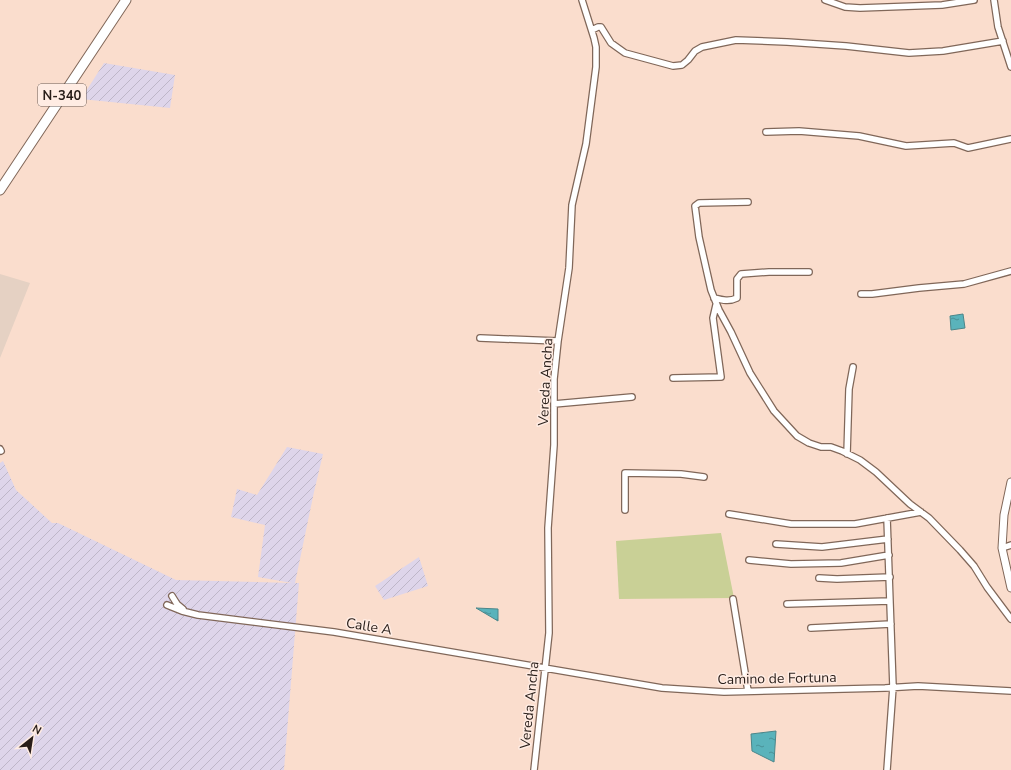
<svg xmlns="http://www.w3.org/2000/svg" width="1011" height="770" font-family="'Nunito Sans',sans-serif">
	<defs>
		<pattern id="industrial-furrows" width="10" height="10" patternUnits="userSpaceOnUse"><rect width="10" height="10" fill="#ded5ea"/><path d="M-1 1l2-2M0 10L10 0M9 11l2-2" fill="none" stroke="#beb6c8"/></pattern>
		<pattern id="water-ripples" width="26" height="14" patternUnits="userSpaceOnUse"><rect width="26" height="14" fill="#5ab3bb"/><path d="M2 4q2-2 4 0t4 0M15 11q2-2 4 0t4 0" fill="none" stroke="#4a9197"/></pattern>
	</defs>
	<rect width="100%" height="100%" fill="#faddcd"/>
	<path fill="#e5d1c3" d="M0,274L30,283L0,358Z"/>
	<path fill="url(#industrial-furrows)" d="M104,63L175,75L170,108L81,99Z
		M287,447L323,454L314,492L295,583H299L284,770H0V463L3,461L16,490L52,523H58L176,580L292,583L258,577L265,525L231,517L237,489L257,495Z
		M419,557L428,586L384,600L375,586Z"/>
	<path fill="#c9d096" d="M721,533L734,598L619,599L616,541Z"/>
	<path fill="url(#water-ripples)" stroke="#4b868a" d="M963,314L965,328L951,330L950,316Z
		M476,608L498,609V621Z
		M776,731L774,762L752,751L751,734Z"/>
	<g fill="none" stroke-linecap="round" stroke-linejoin="round">
		<defs>
			<path id="minor" d="M825,0L845,7L860,8L942,5L974,0
				M994,0L998,27L1011,67
				M592,30L598,27H601L611,43L625,53L673,66L682,65L688,60L695,51L702,47L736,40L787,42L846,46L909,53L943,51L1003,41
				M766,132L799,131L859,136L906,146L954,143L968,148L1011,139
				M748,202L699,203L695,206L699,237L711,290L719,310L731,332L750,373L774,411L797,436L809,443L821,447H831L842,451L860,460L876,472L910,504L929,518L960,550L974,566L987,587L1011,619
				M861,294H872L919,288L964,284L1011,271
				M714,298C722,300 729,302 737,298V279L741,274L769,272H809
				M480,338L558,341
				M673,378L721,377L713,318L716,305
				M554,404L632,397
				M0,449L1,451
				M847,454L849,389L853,367
				M625,510V473L681,474L704,477
				M729,514L791,524H855L921,512
				M776,544L822,547L888,539
				M1002,548L1011,545
				M749,560L791,564L841,563L889,555
				M819,578L837,579L890,577
				M172,596L177,604L183,609
				M733,599L748,691
				M787,604L890,601
				M167,605L182,611L198,615L334,632L662,688L724,692L885,688L918,686L1011,691
				M811,628L891,624
				M534,770L549,633L548,528L554,445V379L558,341L569,268L572,205L586,144L596,67V47L594,38L582,0
				M887,770L893,687L887,518"/>
			<path id="tertiary" d="M1011,482L1004,515L1002,548L1011,588"/>
			<path id="trunk" d="M0,190L126,0"/>
		</defs>
		<use href="#minor" stroke="#806759" stroke-width="8"/>
		<use href="#tertiary" stroke="#806759" stroke-width="9"/>
		<use href="#trunk" stroke="#806759" stroke-width="11"/>
		<use href="#minor" stroke="#fff" stroke-width="5.5"/>
		<use href="#tertiary" stroke="#fff" stroke-width="7"/>
		<use href="#trunk" stroke="#fff" stroke-width="9"/>
	</g>
	<g text-anchor="middle" stroke-width="3" stroke-linejoin="round" paint-order="stroke">
		<rect fill="#ffece3" stroke="#685b55" stroke-width="1" x="38" y="84" width="48" height="22" rx="3"/>
		<g font-size="13" font-weight="bold" fill="#281d18">
			<text x="62" y="100">N-340</text>
		</g>
		<g font-size="14" fill="#281d18" stroke="#ffece3">
			<text transform="translate(545 382) rotate(-87)" y="5">Vereda Ancha</text>
			<text transform="translate(369 626) rotate(9)" y="5">Calle A</text>
			<text transform="translate(777 678) rotate(-1)" y="5">Camino de Fortuna</text>
			<text transform="translate(529 705) rotate(-84)" y="5">Vereda Ancha</text>
		</g>
	</g>
	<g transform="translate(32 738) rotate(30)" stroke="#ffece3" stroke-width="3" paint-order="stroke">
	<path d="M0-3L7 15L0 10L-7 15Z" fill="#281d18"/>
	<text y="-6" font-size="11" font-weight="bold" text-anchor="middle" fill="#281d18">N</text>
	</g>
</svg>
